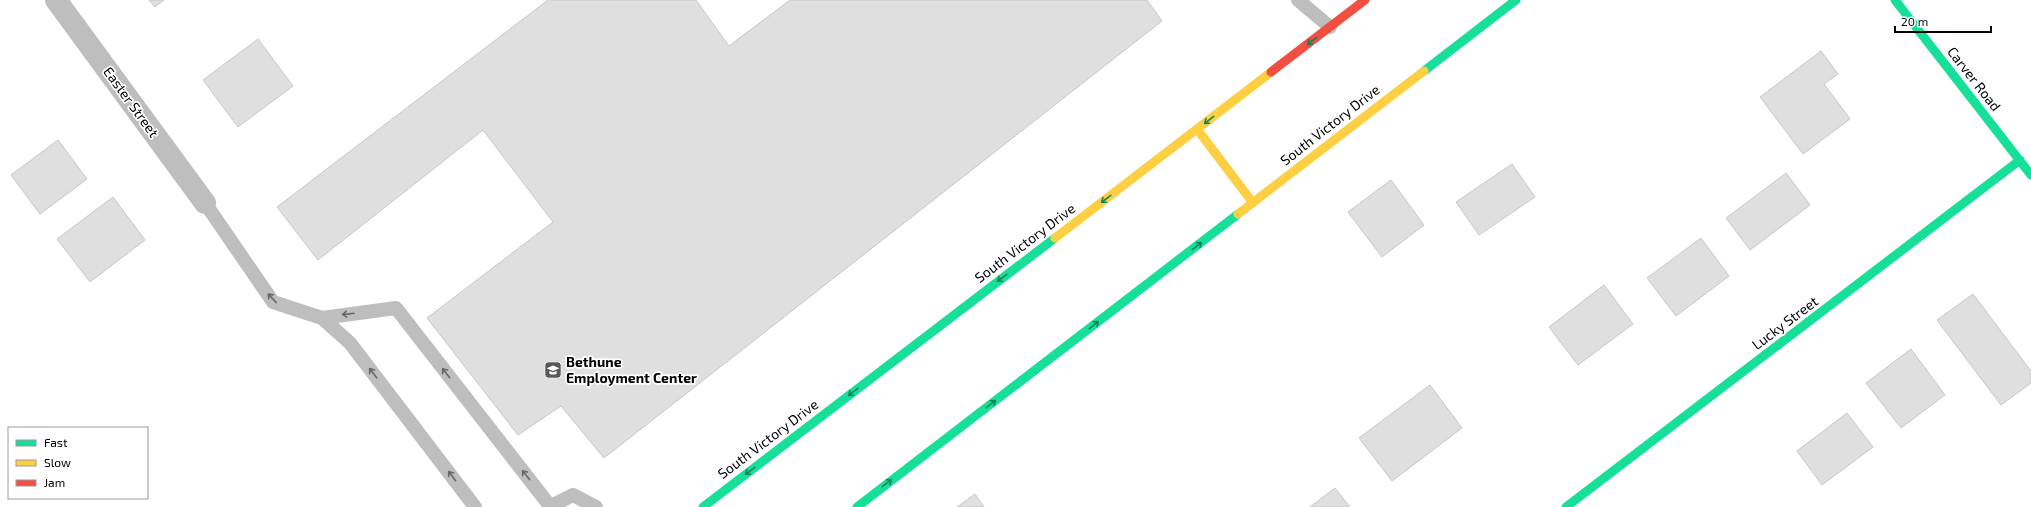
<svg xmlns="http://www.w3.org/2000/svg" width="2031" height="507" font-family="'Exo 2',sans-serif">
	<rect width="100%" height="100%" fill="#fff"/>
	<path fill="#dfdfdf" stroke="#c7c7c7" d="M149,0H164L155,7Z
		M548,0H696L729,46L790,0H1147L1162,21L604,458L561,406L518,435L427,318L553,222L483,130L318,260L277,207Z
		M258,39L293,86L238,127L203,80Z
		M1821,51L1838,74L1824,84L1850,119L1803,154L1760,97Z
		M58,140L87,179L40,214L11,175Z
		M1512,164L1535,197L1479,235L1456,202Z
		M1786,173L1810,205L1750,250L1726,218Z
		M1391,180L1424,225L1382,257L1348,212Z
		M113,197L145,240L90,282L57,239Z
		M1701,238L1729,276L1676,316L1647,278Z
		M1604,285L1633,324L1578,365L1549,327Z
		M1973,294L2031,371V383L2001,405L1937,320Z
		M1911,349L1945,395L1901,428L1866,383Z
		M1430,385L1462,428L1392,481L1359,438Z
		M1847,413L1873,447L1822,485L1797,451Z
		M1335,488L1350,507H1310Z
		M975,494L984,507H957Z"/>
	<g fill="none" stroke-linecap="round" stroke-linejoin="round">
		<path stroke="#bebebe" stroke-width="14" d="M1298,0L1330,27
			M205,203L273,302L322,318L350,343L475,507
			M322,318L396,308L550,506
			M549,507L573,495L596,507"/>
		<path stroke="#bebebe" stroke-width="22" d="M56,0L205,203"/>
		<path stroke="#16e098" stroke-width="9" d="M1895,0L2031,175
			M1424,71L1516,0
			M703,507L1055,238
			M857,507L1238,214
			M1566,507L2020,160"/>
		<path stroke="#ffcf43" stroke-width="9" d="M1197,129L1253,203
			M1238,214L1424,71
			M1055,238L1271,72"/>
		<path stroke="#f24e42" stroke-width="9" d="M1271,72L1365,0"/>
	</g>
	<defs><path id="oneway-shaft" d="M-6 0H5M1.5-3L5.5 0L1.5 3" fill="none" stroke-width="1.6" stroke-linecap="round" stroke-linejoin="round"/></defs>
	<g stroke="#0d865b">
		<use href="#oneway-shaft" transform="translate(1312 41) rotate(142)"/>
		<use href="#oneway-shaft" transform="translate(1209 120) rotate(142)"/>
		<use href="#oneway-shaft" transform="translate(1106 199) rotate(143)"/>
		<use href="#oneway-shaft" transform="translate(1197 246) rotate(-38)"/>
		<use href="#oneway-shaft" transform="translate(1002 278) rotate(143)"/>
		<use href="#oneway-shaft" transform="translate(1094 325) rotate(-38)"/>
		<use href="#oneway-shaft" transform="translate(853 392) rotate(142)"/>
		<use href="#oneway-shaft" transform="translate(991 404) rotate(-38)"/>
		<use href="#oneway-shaft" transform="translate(750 471) rotate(143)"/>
		<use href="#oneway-shaft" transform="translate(887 483) rotate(-38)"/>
	</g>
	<g stroke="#686868">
		<use href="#oneway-shaft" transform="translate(272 298) rotate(-133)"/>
		<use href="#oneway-shaft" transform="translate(348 314) rotate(173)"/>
		<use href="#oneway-shaft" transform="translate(373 373) rotate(-127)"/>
		<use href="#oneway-shaft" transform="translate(446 373) rotate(-128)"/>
		<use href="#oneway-shaft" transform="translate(526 475) rotate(-128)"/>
		<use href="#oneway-shaft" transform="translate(452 476) rotate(-127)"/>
	</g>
	<defs>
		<symbol id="school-square" viewBox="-11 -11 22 22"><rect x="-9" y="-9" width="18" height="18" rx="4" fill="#595959" stroke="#fff"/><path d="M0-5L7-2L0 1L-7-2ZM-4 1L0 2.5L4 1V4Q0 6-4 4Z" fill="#fff"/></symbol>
	</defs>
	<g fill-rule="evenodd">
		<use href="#school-square" x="543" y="360" width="20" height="20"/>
	</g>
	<g text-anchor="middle" stroke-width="3.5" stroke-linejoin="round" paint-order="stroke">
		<g font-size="14" fill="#000" stroke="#fff">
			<text transform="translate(1974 79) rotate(52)" y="5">Carver Road</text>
			<text transform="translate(131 102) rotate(54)" y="5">Easter Street</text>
			<text transform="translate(1330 125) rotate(-38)" y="5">South Victory Drive</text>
			<text transform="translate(1025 243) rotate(-37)" y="5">South Victory Drive</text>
			<text transform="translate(1785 323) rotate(-37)" y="5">Lucky Street</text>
			<text transform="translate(768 439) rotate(-37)" y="5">South Victory Drive</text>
		</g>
		<g font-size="14" font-weight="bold" fill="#000" stroke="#fff" text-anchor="start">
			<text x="566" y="367">Bethune<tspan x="566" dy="16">Employment Center</tspan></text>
		</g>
	</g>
	<rect x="8" y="427" width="140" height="72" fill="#ffffff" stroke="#999999"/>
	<rect x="16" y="440" width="20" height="6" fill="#16e098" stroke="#999999"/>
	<text x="44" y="447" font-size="12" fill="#000000">Fast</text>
	<rect x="16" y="460" width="20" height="6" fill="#ffcf43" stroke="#999999"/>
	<text x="44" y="467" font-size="12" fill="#000000">Slow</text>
	<rect x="16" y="480" width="20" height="6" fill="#f24e42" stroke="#999999"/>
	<text x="44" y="487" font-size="12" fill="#000000">Jam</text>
	<path d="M1895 26v6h96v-6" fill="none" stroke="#000000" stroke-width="2"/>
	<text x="1901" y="26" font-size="12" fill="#000000" stroke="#ffffff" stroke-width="3" paint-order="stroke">20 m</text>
</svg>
